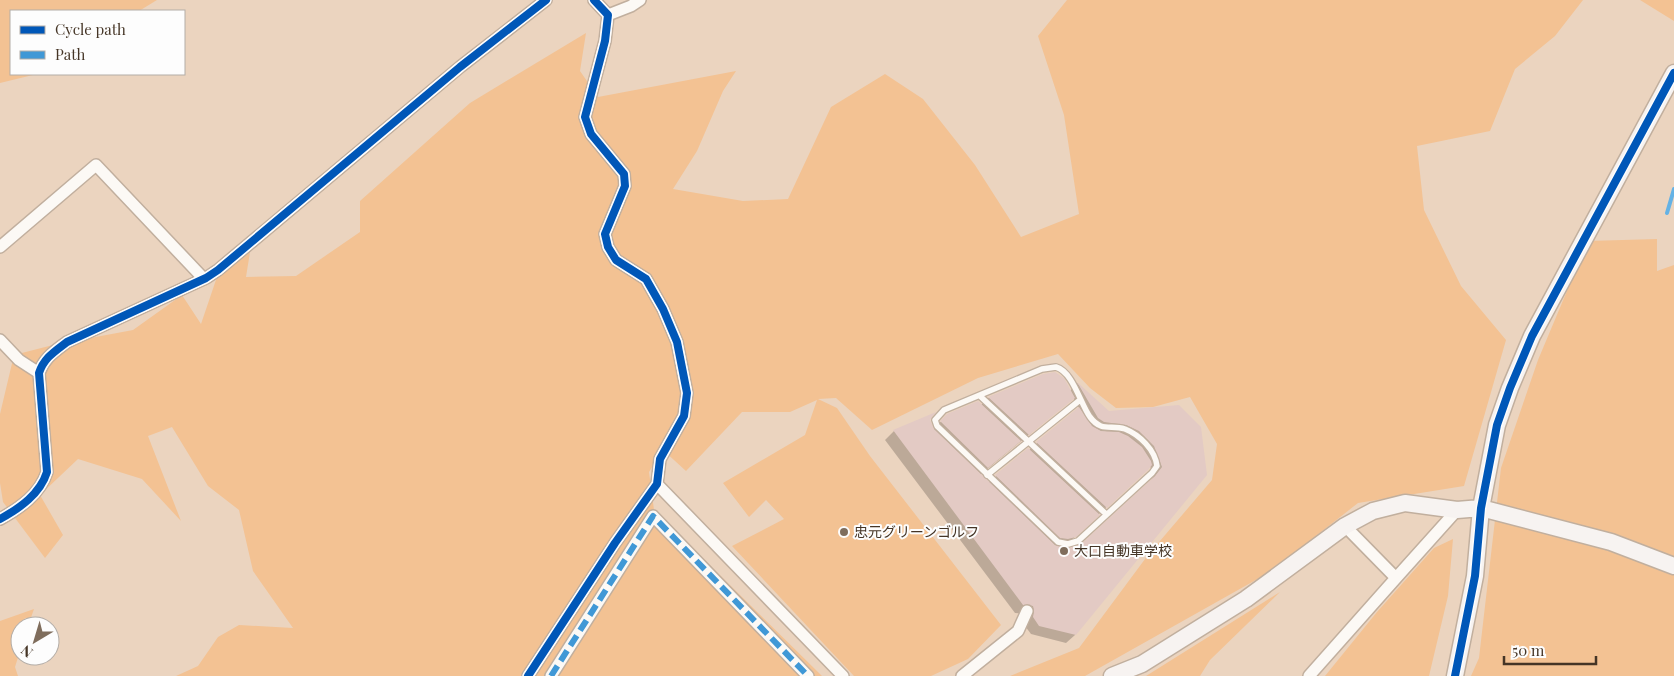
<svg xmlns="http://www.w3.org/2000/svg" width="1674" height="676" font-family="'Playfair Display','Noto Sans JP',serif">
	<rect width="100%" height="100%" fill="#ebd4bf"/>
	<path fill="#f3c293" d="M0,0H157L139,11H11V74H37L0,83Z
		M1067,0H1583L1555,36L1515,69L1490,131L1417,146L1424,210L1461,286L1506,340L1464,486L1358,503L1270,572L1085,676H1010L1079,648L1148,555L1212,480L1217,444L1190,397L1153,407L1116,408L1090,388L1058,354L978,378L872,430L836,398L818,399L837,408L870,456L1001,625L968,659L931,676H854L732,546L784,519L766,500L749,517L723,483L805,435L817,400L790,412H742L686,471L663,450L649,472L654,510L822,676H176L198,666L218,637L239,625L293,628L253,571L239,510L208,486L172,427L148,436L181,521L142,479L78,459L40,495L63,535L45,558L3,502L0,483V414L14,355L53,345L133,330L182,295L201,324L218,274L251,246L246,277L296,276L360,232V201L470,103L586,33L580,71L598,97L736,71L723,91L697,151L673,189L743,201L788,199L831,107L885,74L923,99L975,165L1021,237L1079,214L1064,115L1038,36Z
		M1640,0H1674V21Z
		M1657,239V271L1674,265V676H1471L1479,658L1501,468L1538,360L1588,241Z
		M1453,539L1448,596L1429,676H1325L1377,612L1434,548Z
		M1280,592L1210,660L1200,676H1146Z
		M34,609L28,626H20V651L15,667L18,676H0V621Z"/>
	<path fill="#0003" fill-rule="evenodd" d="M1044,375L1070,391L1077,383L1108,413L1200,428L1075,635L1066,643L1031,634L1025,626L1024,614L1015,613L885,440L894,431L932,415L929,419L933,430L947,415L981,405L988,398ZM1073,398L1079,408L1029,450L988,483L980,475ZM1150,466L1154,476L1148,485L1082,546L1069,550L1058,547L1066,545Z"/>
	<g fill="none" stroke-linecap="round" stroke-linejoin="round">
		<path stroke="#64b2e5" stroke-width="4" d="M1667,213L1674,189"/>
	</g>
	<path fill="#e3cac4" d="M1055,372L1064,378L1075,398L1029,435L988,397L1043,374Z
		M1077,382L1109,411L1179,405L1201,427L1207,475L1076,635L1039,626L1033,617L1034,611L1033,606L1023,605L893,430L936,412L930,420L934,429L1055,545L1069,548L1081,544L1155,476L1162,467L1154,446L1139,431L1126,425L1104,422L1098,418Z
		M978,401L1021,441L988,468L940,421L947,414Z
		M1079,407L1092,426L1101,431L1119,432L1128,436L1142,447L1151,461L1152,465L1148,470L1107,508L1036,442Z
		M1028,448L1100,515L1076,537L1068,539L1060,538L995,475Z"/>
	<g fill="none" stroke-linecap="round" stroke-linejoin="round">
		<defs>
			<path id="lane" d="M1056,367C1073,372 1080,403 1090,417C1102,433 1111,424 1125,429C1140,435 1155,450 1157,466L1152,473L1078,541L1068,544L1058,542L937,426L935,420L944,410L1042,369Z
				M980,396L1106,514
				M987,475L1080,400"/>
			<path id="street" d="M608,15L631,6L640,0
				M0,247L96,165L204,279
				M0,340L19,360L39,373
				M657,484L843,676
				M0,519C20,508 40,494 47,472L39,373C44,358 54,352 67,342L206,278L218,270L460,67L546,0
				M1396,578L1457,510
				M528,676L615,543L657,484L660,459L684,416L687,393L677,342L663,309L646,279L616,260L608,247L605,234L625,186L624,174L591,134L585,117L605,41L608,15L594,0
				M551,676L653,516L808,676
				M962,676L1018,631L1027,611
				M1309,676L1396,578L1345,526"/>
			<path id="secondary" d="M1112,676L1142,664L1246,599L1345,526L1373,511L1405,503L1457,510L1481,508L1611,542L1674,566
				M1455,676L1475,576L1481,508L1497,425L1510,388L1532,336L1674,73"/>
		</defs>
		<use href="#lane" stroke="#c1af9e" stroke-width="8"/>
		<use href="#street" stroke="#c1af9e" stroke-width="14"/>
		<use href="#secondary" stroke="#c1af9e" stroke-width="19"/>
		<use href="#lane" stroke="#fcf9f5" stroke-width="5.5"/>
		<use href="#street" stroke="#fcf9f5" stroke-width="11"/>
		<use href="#secondary" stroke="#f7f3f1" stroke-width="16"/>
		<path stroke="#4098d6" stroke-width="6" stroke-dasharray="12 6" stroke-linecap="butt" d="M551,676L653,516L808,676"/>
		<defs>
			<path id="cycleway" d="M0,519C20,508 40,494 47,472L39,373C44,358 54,352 67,342L206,278L218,270L460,67L546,0
				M528,676L615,543L657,484L660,459L684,416L687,393L677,342L663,309L646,279L616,260L608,247L605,234L625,186L624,174L591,134L585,117L605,41L608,15L594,0
				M1455,676L1475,576L1481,508L1497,425L1510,388L1532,336L1674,73"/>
		</defs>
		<use href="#cycleway" stroke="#fdfdfd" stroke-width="11"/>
		<use href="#cycleway" stroke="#0057b8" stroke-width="8"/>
	</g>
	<g fill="#7f6d5c" stroke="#fdfdfd" stroke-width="2">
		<circle cx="844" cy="532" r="5"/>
		<circle cx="1064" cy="551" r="5"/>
	</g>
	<g text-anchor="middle" stroke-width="4" stroke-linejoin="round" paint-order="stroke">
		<g font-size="14" fill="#453526" stroke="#fdfdfd" text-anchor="start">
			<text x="854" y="537">忠元グリーンゴルフ</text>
			<text x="1074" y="556">大口自動車学校</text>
		</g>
	</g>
	<rect x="10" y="10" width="175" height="65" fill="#fdfdfd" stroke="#b3ada7"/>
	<rect x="20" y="26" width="25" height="8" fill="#0057b8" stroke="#b3ada7"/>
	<text x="55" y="35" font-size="15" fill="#453526">Cycle path</text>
	<rect x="20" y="51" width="25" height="8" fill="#4098d6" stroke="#b3ada7"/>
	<text x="55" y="60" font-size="15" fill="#453526">Path</text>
	<g transform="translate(35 641) rotate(218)"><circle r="24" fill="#fdfdfd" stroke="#b3ada7"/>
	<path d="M0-4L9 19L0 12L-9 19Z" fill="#7f6d5c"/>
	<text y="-8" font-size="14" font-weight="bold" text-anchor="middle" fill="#453526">N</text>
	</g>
	<path d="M1504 656v8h92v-8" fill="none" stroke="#453526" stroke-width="2.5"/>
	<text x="1512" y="656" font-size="15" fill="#453526" stroke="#fdfdfd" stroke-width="4" paint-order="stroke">50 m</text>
</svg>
